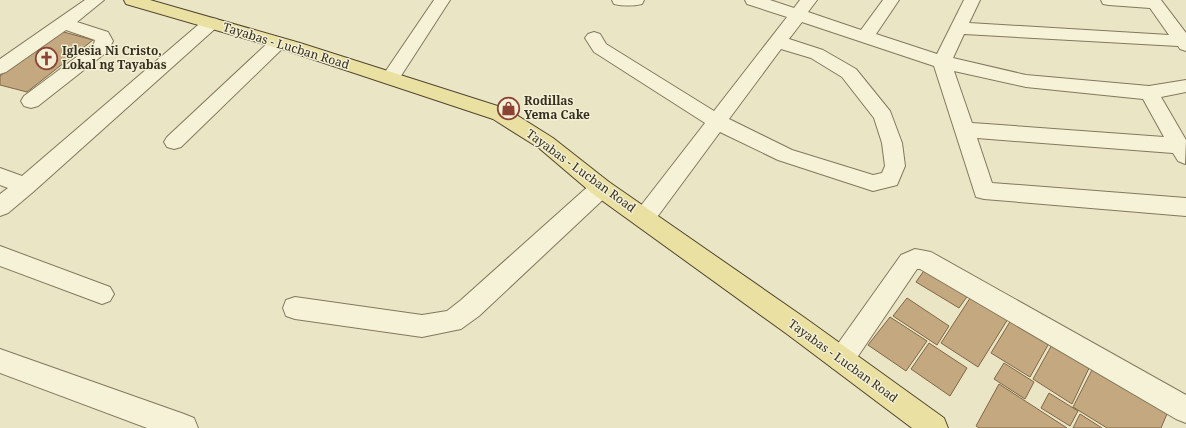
<svg xmlns="http://www.w3.org/2000/svg" width="1186" height="428" font-family="'Noto Serif',serif">
	<rect width="100%" height="100%" fill="#eae5c5"/>
	<path fill="#c4a87f" stroke="#806745" d="M60,31L93,40L27,92L0,85V76Z
		M928,265L971,291L959,308L916,282Z
		M974,292L1011,314L978,367L941,343Z
		M907,298L949,326L937,345L893,316Z
		M1014,315L1052,338L1030,377L991,353Z
		M890,317L927,341L906,371L868,345Z
		M1054,341L1091,364L1072,404L1033,379Z
		M929,343L967,368L950,396L911,369Z
		M1004,363L1034,382L1025,399L994,379Z
		M1095,364L1169,409L1161,428H1107L1073,407Z
		M999,384L1067,428H979L976,426Z
		M1049,393L1078,411L1070,426L1041,408Z
		M1080,414L1102,428H1073Z"/>
	<g fill="none" stroke-linecap="round" stroke-linejoin="round">
		<defs>
			<path id="minor" d="M85,0H104L77,22L108,32L113,41L108,51L38,106L31,108L24,106L21,101L24,96L94,44L95,40L66,30L6,72L0,74V59Z
				M434,0H450L397,82L390,84L383,82L381,78Z
				M612,0H644L642,4C633,6 623,6 614,4Z
				M745,0H770L794,8L800,0H817L808,12L861,30L883,0H899L876,34L937,54L964,0H980L969,23L1169,35L1150,8L1109,5L1103,4L1101,0H1161L1186,33V51L1180,49L1178,46L964,34L953,58L1026,75L1149,86L1186,80V92L1161,97L1186,140L1185,164L1178,161L1173,153L977,138L992,183L1186,198V216L984,199L976,197L934,66L802,22L789,39L823,50L856,69L890,111L902,143L905,166L897,185L873,191L778,160L720,132L652,224L644,227L636,224L633,218L636,212L705,123L594,52L585,38L588,34L594,32L600,34L606,44L714,111L787,17L747,4ZM781,49L811,58L842,77L874,118L882,143L885,166L882,173L873,175L792,150L729,119ZM954,71L1026,87L1143,99L1164,137L972,123Z
				M211,18L217,19L220,23L217,27L33,192L8,213L0,216V194L8,188L0,185V168L22,176L205,19Z
				M278,37L284,39L287,43L284,47L181,147L174,149L167,147L164,142L167,137L272,39Z
				M601,180L609,182L612,188L609,194L479,316L461,329L422,337L295,319L286,316L283,308L286,300L295,297L422,315L447,311L461,300L593,182Z
				M0,246L110,287L114,294L110,301L102,304L0,266Z
				M915,249L931,252L1186,395V423L1176,419L920,269H917L850,368L841,372L832,368L828,360L832,352L901,255Z
				M0,349L184,414L194,418L198,428H147L0,373Z"/>
			<path id="major" d="M124,0H150L300,43L507,109L553,138L609,182L805,318L944,418L948,428H912L787,334L593,194L539,148L493,119L288,51L126,4Z"/>
		</defs>
		<use href="#minor" stroke="#83785d" stroke-width="2"/>
		<use href="#major" stroke="#514631" stroke-width="2"/>
		<use href="#minor" fill="#f5f2d8" fill-rule="evenodd"/>
		<use href="#major" fill="#eae0a1" fill-rule="evenodd"/>
	</g>
	<defs>
		<symbol id="church-ring" viewBox="-11 -11 22 22"><circle r="9.5" fill="#f2efd4" stroke="#8d4233" stroke-width="1.5"/><path d="M-1.2-6h2.4v3.5h3.3v2.4h-3.3V6h-2.4V-.1h-3.3v-2.4h3.3Z" fill="#8d4233"/></symbol>
		<symbol id="shop-ring" viewBox="-11 -11 22 22"><circle r="9.5" fill="#f2efd4" stroke="#8d4233" stroke-width="1.5"/><path d="M-5-2.5h2.3a2.7 3.5 0 0 1 5.4 0H5L5.5 6h-11ZM-1.5-2.5h3a1.5 2.3 0 0 0-3 0Z" fill="#8d4233"/></symbol>
	</defs>
	<g fill-rule="evenodd">
		<use href="#church-ring" x="34" y="46" width="25" height="25"/>
		<use href="#shop-ring" x="496" y="96" width="25" height="25"/>
	</g>
	<g text-anchor="middle" stroke-width="3" stroke-linejoin="round" paint-order="stroke">
		<g font-size="12" fill="#352e1f" stroke="#f2efd4">
			<text transform="translate(286 46) rotate(17)" y="4">Tayabas - Lucban Road</text>
			<text transform="translate(581 171) rotate(36)" y="4">Tayabas - Lucban Road</text>
			<text transform="translate(843 361) rotate(36)" y="4">Tayabas - Lucban Road</text>
		</g>
		<g font-size="12" font-weight="bold" fill="#352e1f" stroke="#f2efd4" text-anchor="start">
			<text x="62" y="55">Iglesia Ni Cristo,<tspan x="62" dy="14">Lokal ng Tayabas</tspan></text>
			<text x="524" y="105">Rodillas<tspan x="524" dy="14">Yema Cake</tspan></text>
		</g>
	</g>
</svg>
